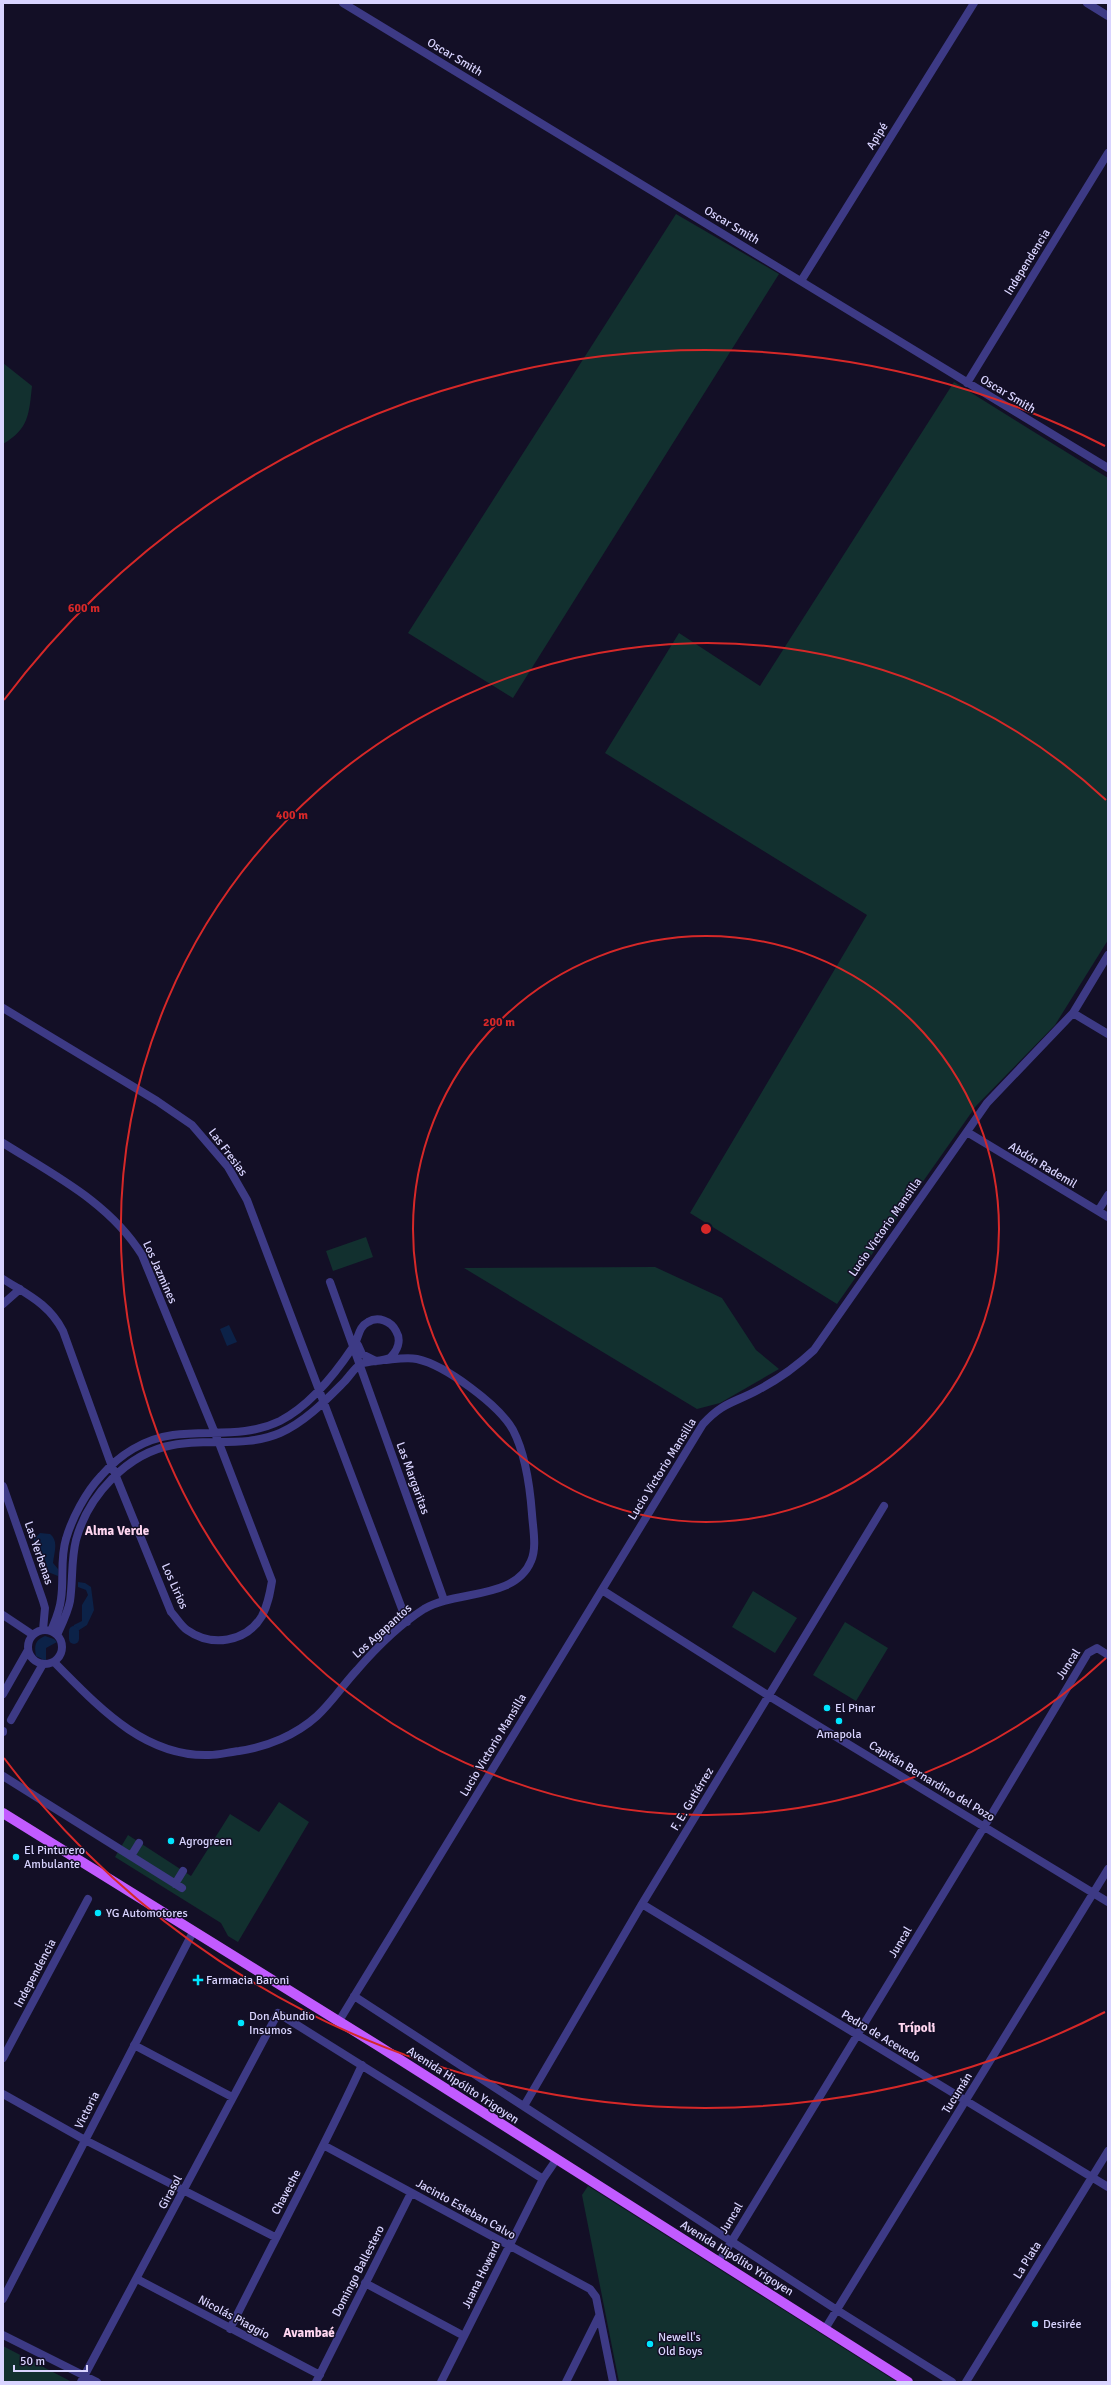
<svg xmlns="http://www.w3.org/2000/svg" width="1111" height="2385" font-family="Signika,sans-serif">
	<rect width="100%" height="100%" fill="#130f26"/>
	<path fill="#12302f" d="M676,214L779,274L513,698L408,633Z
		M3,363L32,386C29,414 29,429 3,444Z
		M954,382L1108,478V940L1055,1025L976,1106L837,1304L690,1213L867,915L605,753L679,633L760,686Z
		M366,1237L373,1257L333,1271L326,1251Z
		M655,1267L722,1298L756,1350L779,1369L720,1403L697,1409L464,1268Z
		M753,1591L797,1618L775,1653L732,1627Z
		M845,1622L888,1648L856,1701L813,1675Z
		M279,1802L309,1822L238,1942L228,1936L221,1923L115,1857L128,1835L191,1876L230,1814L259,1832Z
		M588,2186L897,2382H619L582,2195Z
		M3,2346L72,2382H3Z"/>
	<path fill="#0c2248" d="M229,1325L237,1342L227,1346L220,1329Z
		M40,1533L50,1534C59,1541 54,1553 53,1563L58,1569V1576L48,1572L45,1559L34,1548V1539Z
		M78,1582L85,1583L91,1587L94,1610L87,1625L76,1632L72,1630L74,1625L82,1621V1605L88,1595L86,1590L78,1587Z
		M45,1636L54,1639L57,1642L46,1648V1661L36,1656C34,1646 35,1640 45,1636Z"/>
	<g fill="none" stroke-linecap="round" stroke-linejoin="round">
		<path stroke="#0c2248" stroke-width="10" d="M74,1631V1639"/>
		<path stroke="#3d3a85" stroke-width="8" d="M343,3L1108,468
			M1087,3L1108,16
			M801,281L974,3
			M967,383L1108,153
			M3,1008L157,1101L192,1125L228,1167L247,1200L407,1622
			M1073,1013L1108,1034
			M967,1132L1108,1217
			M3,1143C54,1175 110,1203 142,1255L219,1443L272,1581C270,1593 268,1605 262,1616C246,1643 211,1647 187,1630C181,1626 176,1617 171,1612L111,1464L63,1331C49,1304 28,1295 3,1279
			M1098,1211L1108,1195
			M330,1282L444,1600
			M3,1304L20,1289
			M358,1345L362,1354L376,1361
			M3,1486L43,1601L45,1608L43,1630
			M602,1590L769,1696L1108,1902
			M3,1615L33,1635
			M28 1647a17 17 0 1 1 34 0a17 17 0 1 1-34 0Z
			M51,1631C55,1621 60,1610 61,1599C64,1580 60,1558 66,1539C72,1518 86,1492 101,1476C119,1455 144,1439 173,1435C209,1430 245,1438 280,1421C309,1406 335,1374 353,1347C359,1338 358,1327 368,1322C378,1316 391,1321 396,1331C402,1341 397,1351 390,1358C381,1362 370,1360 361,1364C355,1367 349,1377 344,1382C325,1401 305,1422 280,1433C245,1448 209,1438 173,1445C127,1453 88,1496 76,1540C71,1560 73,1580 70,1601C68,1612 62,1624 57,1635
			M54,1662C97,1705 143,1757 209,1755C219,1755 229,1752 239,1751C267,1747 296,1735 317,1716C332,1702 343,1685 357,1670C376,1648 399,1625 424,1609C456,1590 515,1600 531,1561C537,1548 533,1529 532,1514C530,1487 526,1455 513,1430C499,1405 445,1365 417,1359C407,1357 396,1359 386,1360
			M3,1694L28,1650
			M11,1720L43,1664
			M3,1732V1731
			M3,1776L182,1888
			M131,1856L139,1843
			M175,1884L183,1871
			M642,1904L1108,2187
			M354,1996L837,2310L952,2382
			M339,2021L703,1424C723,1402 734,1403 758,1390C779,1379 797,1366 814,1350L987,1103L1073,1013L1108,955
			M134,2045L232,2097
			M3,2058L88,1899
			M3,2094L85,2140L275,2237
			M524,2106L642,1904L884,1506
			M325,2146L590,2289L596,2297L613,2382
			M719,2262L984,1827L1088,1653L1097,1648L1108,1655
			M137,2279L320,2375
			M365,2283L464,2336
			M3,2299L193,1932
			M230,2329C274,2240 321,2154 362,2065
			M825,2329L1108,1869
			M3,2335L97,2382
			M81,2382L278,2013L543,2179
			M316,2382L411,2193
			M441,2382L543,2179L556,2160
			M566,2382L599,2316
			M966,2382L1108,2151"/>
		<path stroke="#c25bff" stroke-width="10" d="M3,1813L377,2045L908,2382"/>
	</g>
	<g fill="none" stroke="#d62828" stroke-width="2">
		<circle cx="706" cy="1229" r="293"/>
		<path d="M1106 1658A586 586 0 1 1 1106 800"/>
		<path d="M1105 2012A879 879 0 0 1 4 1758M4 700A879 879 0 0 1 1105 446"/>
	</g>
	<g fill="#00e5ff" stroke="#130f26" stroke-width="1.5">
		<circle cx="827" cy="1708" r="4"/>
		<circle cx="839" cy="1721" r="4"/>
		<circle cx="171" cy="1841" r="4"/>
		<circle cx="16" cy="1857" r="4"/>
		<circle cx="98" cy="1913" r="4"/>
		<path d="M196 1974h4v4h4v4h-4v4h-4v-4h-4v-4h4z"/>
		<circle cx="241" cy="2023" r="4"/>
		<circle cx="1035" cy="2324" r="4"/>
		<circle cx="650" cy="2344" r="4"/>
	</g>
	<g text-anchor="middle" stroke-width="3" stroke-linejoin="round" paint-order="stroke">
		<g font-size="12" fill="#d9d4ff" stroke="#130f26">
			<text transform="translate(455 57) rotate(31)" y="4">Oscar Smith</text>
			<text transform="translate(877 136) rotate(-58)" y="4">Apipé</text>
			<text transform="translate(732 225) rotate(31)" y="4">Oscar Smith</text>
			<text transform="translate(1027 262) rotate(-58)" y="4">Independencia</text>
			<text transform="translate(1008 394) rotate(31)" y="4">Oscar Smith</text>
			<text transform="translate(228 1152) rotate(53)" y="4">Las Fresias</text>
			<text transform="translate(1043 1165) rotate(31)" y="4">Abdón Rademil</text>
			<text transform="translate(885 1227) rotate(-55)" y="4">Lucio Victorio Mansilla</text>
			<text transform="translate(160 1272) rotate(66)" y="4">Los Jazmines</text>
			<text transform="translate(662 1469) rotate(-58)" y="4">Lucio Victorio Mansilla</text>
			<text transform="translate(413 1478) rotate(70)" y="4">Las Margaritas</text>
			<text transform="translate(39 1553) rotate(71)" y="4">Las Yerbenas</text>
			<text transform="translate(175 1586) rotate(66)" y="4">Los Lirios</text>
			<text transform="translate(382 1631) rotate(-42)" y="4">Los Agapantos</text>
			<text transform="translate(1068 1664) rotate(-57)" y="4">Juncal</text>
			<text transform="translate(493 1745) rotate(-59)" y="4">Lucio Victorio Mansilla</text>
			<text transform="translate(932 1781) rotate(31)" y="4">Capitán Bernardino del Pozo</text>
			<text transform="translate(692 1799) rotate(-59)" y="4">F. E. Gutiérrez</text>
			<text transform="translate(900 1942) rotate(-59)" y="4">Juncal</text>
			<text transform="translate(35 1973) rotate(-62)" y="4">Independencia</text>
			<text transform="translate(881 2036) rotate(31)" y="4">Pedro de Acevedo</text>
			<text transform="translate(463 2085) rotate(33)" y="4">Avenida Hipólito Yrigoyen</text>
			<text transform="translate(957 2093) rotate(-58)" y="4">Tucumán</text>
			<text transform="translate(87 2110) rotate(-63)" y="4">Victoria</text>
			<text transform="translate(170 2192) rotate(-62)" y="4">Girasol</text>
			<text transform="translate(286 2192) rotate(-62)" y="4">Chaveche</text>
			<text transform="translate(466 2209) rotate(29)" y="4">Jacinto Esteban Calvo</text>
			<text transform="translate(731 2218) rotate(-59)" y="4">Juncal</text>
			<text transform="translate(737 2258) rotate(32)" y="4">Avenida Hipólito Yrigoyen</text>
			<text transform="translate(1027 2260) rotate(-58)" y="4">La Plata</text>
			<text transform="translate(358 2271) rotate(-63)" y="4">Domingo Ballestero</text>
			<text transform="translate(481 2275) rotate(-64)" y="4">Juana Howard</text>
			<text transform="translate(234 2317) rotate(28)" y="4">Nicolás Piaggio</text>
		</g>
		<g font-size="12" fill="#d9d4ff" stroke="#130f26" text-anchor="start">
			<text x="835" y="1712">El Pinar</text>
			<text x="839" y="1738" text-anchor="middle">Amapola</text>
			<text x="179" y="1845">Agrogreen</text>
			<text x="24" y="1854">El Pinturero<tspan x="24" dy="14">Ambulante</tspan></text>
			<text x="106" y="1917">YG Automotores</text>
			<text x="206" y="1984">Farmacia Baroni</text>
			<text x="249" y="2020">Don Abundio<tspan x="249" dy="14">Insumos</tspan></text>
			<text x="1043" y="2328">Desirée</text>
			<text x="658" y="2341">Newell's<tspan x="658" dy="14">Old Boys</tspan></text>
		</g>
		<g font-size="13" font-weight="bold" fill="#ffd6f0" stroke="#130f26">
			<text x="117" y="1535">Alma Verde</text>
			<text x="917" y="2032">Trípoli</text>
			<text x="309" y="2337">Avambaé</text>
		</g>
	</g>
	<circle cx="706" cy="1229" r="6" fill="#d62828" stroke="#130f26" stroke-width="2"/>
	<g font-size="12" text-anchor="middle" font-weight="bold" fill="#d62828" stroke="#130f26" stroke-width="3" stroke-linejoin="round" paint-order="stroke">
		<text x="84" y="612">600 m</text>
		<text x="292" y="819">400 m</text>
		<text x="499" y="1026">200 m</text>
	</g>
	<rect width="1111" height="2385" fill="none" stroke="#d9d4ff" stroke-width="8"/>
	<path d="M14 2365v6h73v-6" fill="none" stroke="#d9d4ff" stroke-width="2"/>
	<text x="20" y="2365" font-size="12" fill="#d9d4ff" stroke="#130f26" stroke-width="3" paint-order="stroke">50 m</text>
</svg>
